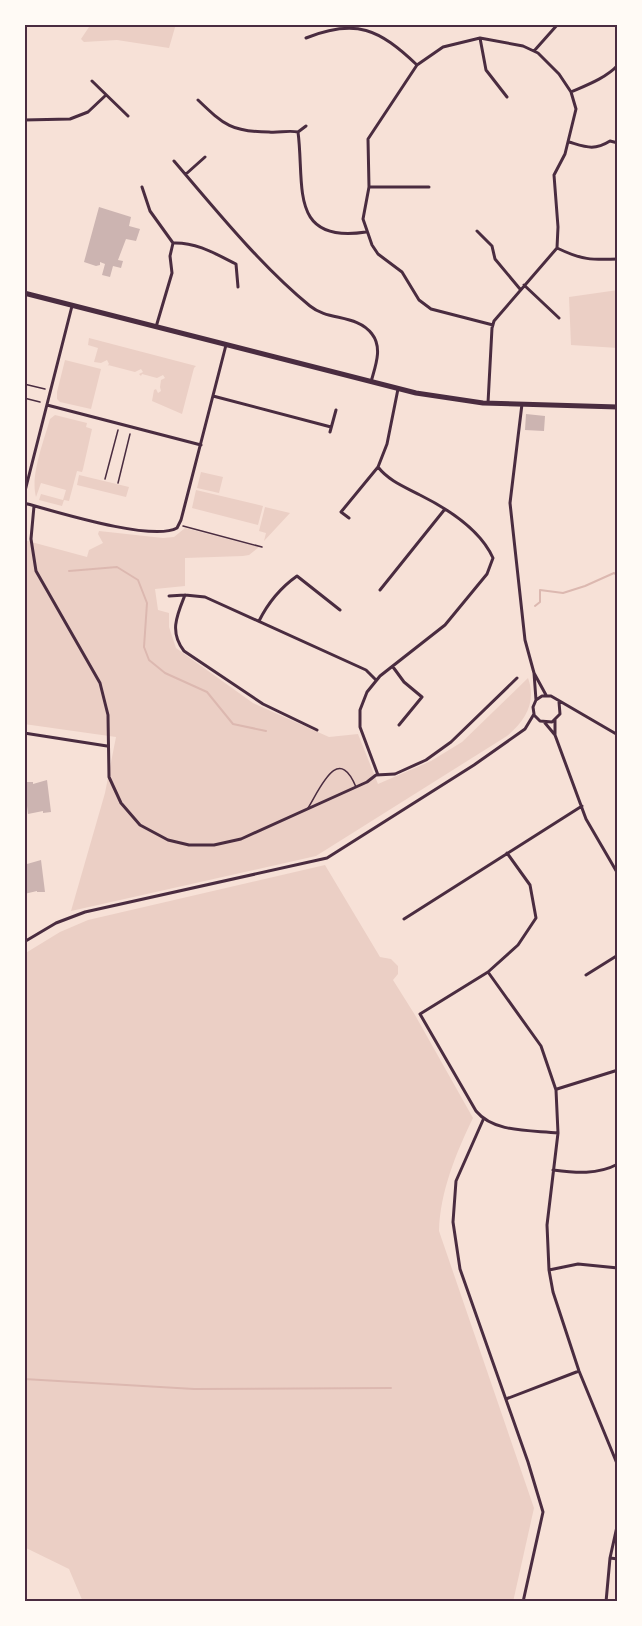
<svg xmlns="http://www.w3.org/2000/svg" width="642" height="1626" font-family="Figtree,sans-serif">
	<rect width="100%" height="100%" fill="#f7e1d7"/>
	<path fill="#ebcfc5" d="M91,24H176L169,48L117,40L84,42L81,39Z
		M618,290V348L571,345L569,297Z
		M89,338L196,366L194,368L182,414L152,401L154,390L156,389L158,393L161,391L160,387L161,380L165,378L163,375L157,378L142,374L141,376L139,374L143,372L141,369L135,372L108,365L106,367L109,364L107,360L101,363L94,362L98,348L88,345Z
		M65,360L101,369L91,409L60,402L57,399V392Z
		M55,415L87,423L86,427L92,429L83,469L82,472L77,471L69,501L64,500L62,506L39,500L41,494L63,500L66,490L41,483L36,497C30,475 44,441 50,419Z
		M201,472L223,477L219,493L197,488Z
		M79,475L129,487L126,497L77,485Z
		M196,490L263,506L258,525L192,508Z
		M265,507L290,513L264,541L266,533L259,531Z
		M185,528L259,547L249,555L243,556L185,558V586L155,589L158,610L169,613V627L176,648L253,703L329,737L358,734L378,784L431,761L462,742L528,678C537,702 525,721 507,736L316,856L71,911L105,793L116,737L24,724V540L87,557L89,550L103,543L98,534L99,531L163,538L174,537Z
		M325,865L380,957L391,959L398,966V974L393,980L415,1015L473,1118C456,1153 440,1192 439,1231L534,1508L513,1602H83L69,1569L24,1547V954L60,932L88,920Z"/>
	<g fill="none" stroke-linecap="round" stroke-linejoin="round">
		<path stroke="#dcb8b0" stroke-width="2" d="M69,571L117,567L138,580L147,603L144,647L149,660L165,673L207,692L233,724L266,731
			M535,606L540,602V590L563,593L585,586L614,573L618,576
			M24,1379L194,1389L391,1388"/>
	</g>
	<path fill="#ccb4b1" d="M99,207L131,217L129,226L140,229L136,241L126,239L118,260L123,261L121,268L113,266L110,277L102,275L105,264L100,262V265L96,266L84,262Z
		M526,414L545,416L544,431L525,430Z
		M47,780L51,812L43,813V811L28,814L24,782H33V784Z
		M41,860L45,892H37V891L24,894V862L27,861V864Z"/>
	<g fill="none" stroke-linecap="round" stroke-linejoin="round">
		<path stroke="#4a2c40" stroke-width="1.5" d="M24,385V384L45,389
			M24,398L40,402
			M105,479L118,430
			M118,483L130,434
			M183,526L262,547"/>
		<path stroke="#4a2c40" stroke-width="1.5" d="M308,808C320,789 338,743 356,787"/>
		<path stroke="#4a2c40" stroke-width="3" d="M306,38C356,18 379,29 417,65
			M480,38L486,70L507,97
			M534,51L558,24
			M92,81L128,116
			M571,92C587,85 606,78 618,65
			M198,100C224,125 232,132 269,132C279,133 288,130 298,132C305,185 288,244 366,232
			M24,120L70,119L88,112L106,95
			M298,132L306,126
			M569,142C586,147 594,151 610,141L618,143
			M174,161C215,209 261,266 310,306C328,321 357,314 372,334C383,348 375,367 371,382
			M186,174L205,157
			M142,187L150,211L173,243L170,256L172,273L156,327
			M369,187H429
			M477,231L492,246L495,259L520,289
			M173,243C196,242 216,254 236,264L238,287
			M557,248C582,260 591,260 618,259
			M524,285L559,318
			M213,396L331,427
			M488,403L492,328L494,321L557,248L558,227L554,175L565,154L576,109L571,92L559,74L538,53L523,46L480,38L443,47L417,65L368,139L369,187L363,219L372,245L378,254L402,272L419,300L431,309L493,325
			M522,404L510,503L525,640L534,673L546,695
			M47,405L201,445
			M330,432L336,410
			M378,467C389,481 405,487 420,495C448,509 480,529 493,558L487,574L445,625L380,676L367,692L360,710V727L378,775
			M24,495L72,306
			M24,503C54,511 152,542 177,528L181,520L226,345
			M34,506L31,539L36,571L100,683L108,715L109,777L121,803L140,825L168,840L189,845H214L241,839L367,782L376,775L395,774L426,760L451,742L517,678
			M349,518L341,512L378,467L387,444L398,389
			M380,590L445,509
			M185,595C177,615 169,632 184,651L263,704L317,730
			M169,596L185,595L205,597L366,670L376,680
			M259,621C268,603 280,588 297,576L340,610
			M393,667L404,682L422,697L399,725
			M536,700L542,696H551L618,735
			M534,715L540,721L552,722L560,714L559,702
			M545,723L555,735L586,819L618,874
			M24,733L107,746
			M555,735V720
			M507,853L530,885L536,918L518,945L488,972L420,1014L476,1111C494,1133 531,1130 558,1133
			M404,919L582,806
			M24,942L56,923L85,912L327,858L474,765L525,729L534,714L533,707L536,700L534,673
			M488,972L541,1046L556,1090L558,1133L547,1225L549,1270L553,1292L579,1371L618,1466
			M586,975L618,955
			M557,1089L618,1070
			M483,1120L456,1181L453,1222L460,1269L528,1462L543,1512L523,1602
			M553,1170C576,1173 597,1175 618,1164
			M549,1270L578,1264L618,1268
			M506,1399L579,1371
			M610,1558L618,1559
			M606,1602L610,1558L618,1522"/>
		<path stroke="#4a2c40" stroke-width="5" d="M24,293L416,393L483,403L618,407"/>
	</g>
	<rect width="642" height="1626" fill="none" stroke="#fffaf5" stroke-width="51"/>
	<rect x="26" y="26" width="590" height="1574" fill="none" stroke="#4a2c40" stroke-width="2"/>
</svg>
